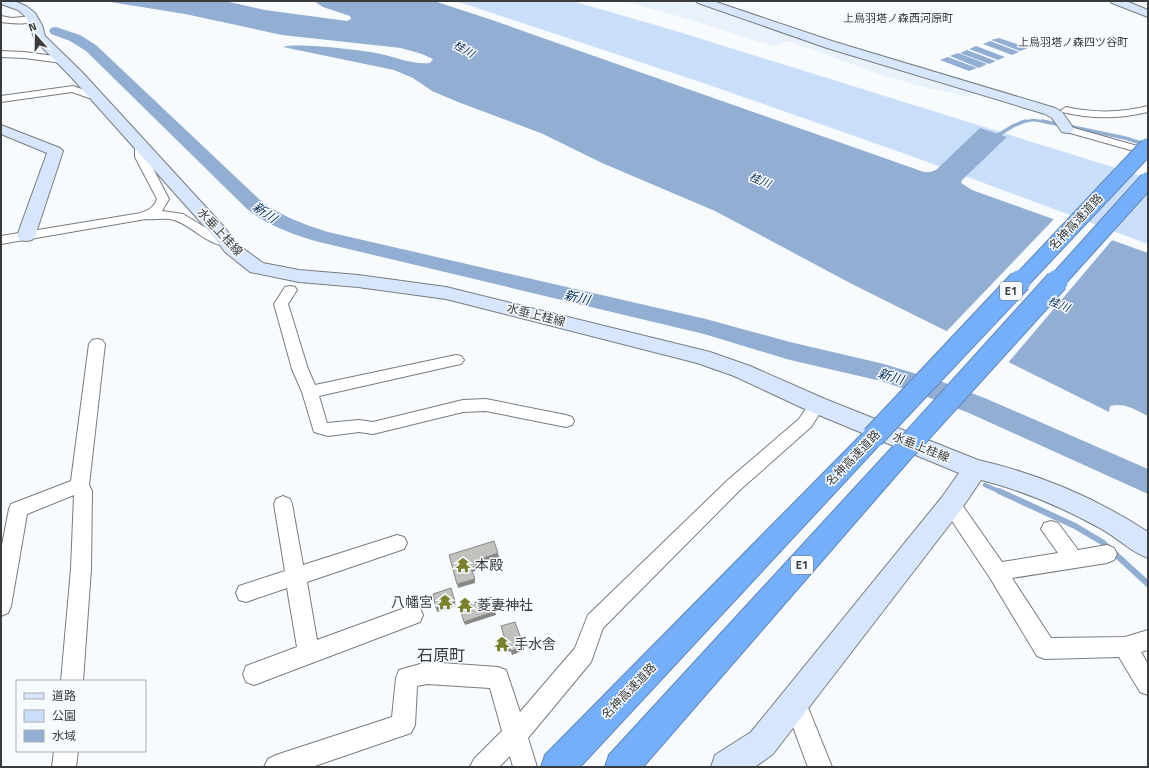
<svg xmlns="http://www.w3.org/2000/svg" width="1149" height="768" font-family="'Titillium Web','Noto Sans JP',sans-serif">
	<rect width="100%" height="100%" fill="#f8fbfe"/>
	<path fill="#e9f1fa" d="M622,1H693L788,35L974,92L970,97L928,88L884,76L789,41L773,46L674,15Z"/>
	<path fill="#c9def8" d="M456,1H572L676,31L1148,178V244L914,157L709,85Z"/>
	<path fill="#92aed2" d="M104,1H225L265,10L347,21L351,19L350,16L323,7L314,1H434L492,20L924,172H930L936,170L980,128L1007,137L962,180L961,183L972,190L1148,253V416C1136,410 1124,402 1110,406L1109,412L852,284L715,211L602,163L543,134L458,102L432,91L413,78L394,70L283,47C291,42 363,50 376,53C394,56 411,65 430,63L433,59L422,54L401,48L282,35L185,14Z
		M999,38L1028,48L1020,51L991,40Z
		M990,41L1019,52L1012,55L983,44Z
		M976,46L1005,57L998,60L969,49Z
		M967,50L996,61L989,64L960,53Z
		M958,53L987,64L979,68L950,56Z
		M948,57L977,68L969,71L940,60Z"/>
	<path fill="#f8fbfe" d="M1055,218L1113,239L1007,364L945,333Z"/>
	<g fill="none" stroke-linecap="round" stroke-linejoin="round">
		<path stroke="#92aed2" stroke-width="2.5" d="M1022,122L1033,120L1047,122"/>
		<path stroke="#92aed2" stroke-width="3.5" d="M1042,121L1061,125
			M1068,126L1125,138L1144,144
			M995,137L1013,126L1025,121"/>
		<path stroke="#92aed2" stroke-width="4.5" d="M985,485L1001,492"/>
		<path stroke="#92aed2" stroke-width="6" d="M999,491L1075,526L1102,542L1148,584"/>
		<path fill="#92aed2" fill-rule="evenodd" d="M56,27L80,35L96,45L260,200C280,216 303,224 328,232L706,319L790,342L884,364L940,381L987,399L1148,469V494L969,413L922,395L881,381L790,360L704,334L315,241C290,233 266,225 246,208L86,51L70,41L51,34L49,31L51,28Z"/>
		<defs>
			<path id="street" d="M1,16L12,18L33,16L37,19C29,26 11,23 1,22Z
				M1,51L24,52L62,57L67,60L62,63L24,58L1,57Z
				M73,86L90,92L99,93L100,95L99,97L89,98L72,92L1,102V96Z
				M1148,106V112C1119,119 1091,119 1062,112L1061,110L1066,107C1093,113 1121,113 1148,106Z
				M1067,126L1148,149V155L1063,131L1062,129L1063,127Z
				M141,143L147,146V157L169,199L162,211L183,214L211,231L232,239L234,242L232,245C211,250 192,225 174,220C165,217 155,220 146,219L1,244V236L135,214C145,212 154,209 157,199L135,157V146Z
				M290,286L295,287L297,290L288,304L308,369L315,385L456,355L461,356L464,360L461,364L456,365L319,396L327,423L359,420L373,422L463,400L486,399L566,415L572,417L574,421L572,425L566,427L486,411L463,412L373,434L359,432L328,436L314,432L302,392L292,369L274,304L285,287Z
				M97,339L102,340L105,344L89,485L92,491L91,569L83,681H61L71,569L74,495L27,514L11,606L8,613L1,616V550L9,509L11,504L71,481L89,344L92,340Z
				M817,399L823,401L825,405L811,427L741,489L603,628L591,662L528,738L537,767H513L510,756L499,767H470L474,759L502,731L490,688L427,684L417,686L415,725L411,733L312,767H264L268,759L276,755L392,717L396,678L399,670L427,662L498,667L506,670L520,712L575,648L588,615L729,479L799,419L811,401Z
				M283,496L290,499L292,504L303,565L397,535L404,537L407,543L404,549L307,582L317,640L413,605L420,608L423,615L420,622L254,685L246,682L243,674L246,666L297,647L287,588L246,602L239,600L236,593L239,586L285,571L274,504L276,499Z
				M951,496L958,499L1002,562L1058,553L1041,529L1044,523L1051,521L1058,523L1078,550L1107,545L1114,548L1117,554L1114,560L1107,563L1012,578L1051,638L1125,637L1148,630V650L1141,652L1148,664V695L1140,692L1119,657L1045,659L1037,656L990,578L944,509L942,504L944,499Z
				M795,692L803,695L832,767H808L784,703L787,695Z
				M54,751H78L76,767H52Z"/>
			<path id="secondary" d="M1,1H14L26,6L35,13L42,25L45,36L82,72L225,228L237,244L263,263L299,270L358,275L446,287L710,352L750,366L825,399L978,460C1039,474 1096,498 1148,532V558C1129,551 1116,536 1098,527C1061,507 1022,490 981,480L960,511L773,754L755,767H711L715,755L751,732L942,497L959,473L809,411L734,376L697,363L446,299L358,287L299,282L250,272L225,252L213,236L72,78L35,40L26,17L18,10L1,4Z
				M696,1H713L835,42L1055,108L1062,112L1074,129L1072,132L1067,133L1062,132L1052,118L1045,114L827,48L698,3Z
				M1110,1H1126L1148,10V17L1112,3Z
				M1,125L60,148L63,151L35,236L32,240L26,241L20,240L17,236L47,153L1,134Z"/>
			<path id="highway" d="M873,428L881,431L885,437L881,443L580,767H541L545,755L865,431Z
				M905,440L913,442L917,449L913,456L643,767H605L609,755L897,442Z"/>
		</defs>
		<use href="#street" stroke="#797c7f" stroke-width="2"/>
		<use href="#secondary" stroke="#797c7f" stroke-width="2"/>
		<use href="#highway" stroke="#6086b7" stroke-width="2"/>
		<use href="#street" fill="#fff" fill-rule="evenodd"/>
		<use href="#secondary" fill="#d6e7fd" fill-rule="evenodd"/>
		<use href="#highway" fill="#75aff9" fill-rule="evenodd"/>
		<defs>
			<path id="highway-bridge-far1" d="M1020,282L1148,146
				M1056,282L1148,180"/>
			<path id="highway-bridge" d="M873,437L1020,281
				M905,449L1057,281"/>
		</defs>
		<use href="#highway-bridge-far1" stroke="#6086b7" stroke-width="18" stroke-linecap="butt"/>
		<use href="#highway-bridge" stroke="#6086b7" stroke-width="24" stroke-linecap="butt"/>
		<use href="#highway-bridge-far1" stroke="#75aff9" stroke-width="16"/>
		<use href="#highway-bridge" stroke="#75aff9" stroke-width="22"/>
	</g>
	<path fill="#a6a7a3" d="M501,626L524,647V650L512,655L511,651L508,652Z"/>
	<path fill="#878885" d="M498,553L499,557L475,565V561Z
		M476,566L477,570L472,572L471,568Z
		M475,579V583L458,588L457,584Z
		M455,602L456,606L437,612L436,608Z
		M495,611L496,615L465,625L464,622Z
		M524,647V650L512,655L511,651Z
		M510,648L511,651L508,652V649Z"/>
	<path fill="#c1c2be" stroke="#878885" d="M494,541L498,553L475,561L476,566L471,568L475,579L457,584L449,555Z
		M451,588L455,602L436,608L433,594Z
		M491,597L495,611L464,622L460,608Z
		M515,622L524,647L511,651L510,648L508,649L501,626Z"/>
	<defs>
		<symbol id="temple-bare" viewBox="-9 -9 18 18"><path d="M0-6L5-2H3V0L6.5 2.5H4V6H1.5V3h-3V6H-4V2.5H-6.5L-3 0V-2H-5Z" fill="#79812d" stroke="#f8fbfe" stroke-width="2.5" paint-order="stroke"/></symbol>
	</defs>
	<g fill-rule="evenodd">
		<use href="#temple-bare" x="452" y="554" width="22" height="22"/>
		<use href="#temple-bare" x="434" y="591" width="22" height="22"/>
		<use href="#temple-bare" x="454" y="594" width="22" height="22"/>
		<use href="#temple-bare" x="491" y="633" width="22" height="22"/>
	</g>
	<g text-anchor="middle" stroke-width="3" stroke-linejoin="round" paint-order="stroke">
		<g font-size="11" fill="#3a3b3c" stroke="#f8fbfe">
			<text x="898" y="22">上鳥羽塔ノ森西河原町</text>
			<text x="1073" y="46">上鳥羽塔ノ森四ツ谷町</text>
		</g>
		<g font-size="11" font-style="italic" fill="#032c58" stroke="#f8fbfe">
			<text transform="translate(464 49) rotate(30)" y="4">桂川</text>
			<text transform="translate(760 180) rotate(23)" y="4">桂川</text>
			<text transform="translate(1059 304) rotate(23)" y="4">桂川</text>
		</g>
		<g fill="#f8fbfe" stroke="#737576" stroke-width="1">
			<rect x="1000" y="282" width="22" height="18" rx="3"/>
			<rect x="791" y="556" width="22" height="18" rx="3"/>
		</g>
		<g font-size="11" font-weight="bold" fill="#3a3b3c">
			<text x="1011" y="295">E1</text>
			<text x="802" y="569">E1</text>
		</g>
		<g font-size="12" fill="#3a3b3c" stroke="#f8fbfe">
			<text transform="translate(1076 222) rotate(-47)" y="4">名神高速道路</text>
			<text transform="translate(220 232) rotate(47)" y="4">水垂上桂線</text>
			<text transform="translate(536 315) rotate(14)" y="4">水垂上桂線</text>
			<text transform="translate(921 447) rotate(22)" y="4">水垂上桂線</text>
			<text transform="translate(853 458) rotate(-46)" y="4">名神高速道路</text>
			<text transform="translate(629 691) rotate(-46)" y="4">名神高速道路</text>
		</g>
		<g font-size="13" font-style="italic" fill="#032c58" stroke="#f8fbfe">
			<text transform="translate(265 212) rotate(35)" y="5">新川</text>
			<text transform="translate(577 297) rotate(13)" y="5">新川</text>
			<text transform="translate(891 376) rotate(17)" y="5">新川</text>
		</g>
		<g font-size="14" fill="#3a3b3c" stroke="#f8fbfe" text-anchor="start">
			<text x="475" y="570">本殿</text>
			<text x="433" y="607" text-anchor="end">八幡宮</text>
			<text x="477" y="610">菱妻神社</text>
			<text x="514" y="649">手水舎</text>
		</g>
		<g font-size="16" fill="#3a3b3c" stroke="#f8fbfe">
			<text x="441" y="661">石原町</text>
		</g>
	</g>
	<rect width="1149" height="768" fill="none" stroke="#3a3b3c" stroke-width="4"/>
	<rect x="16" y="680" width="130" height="72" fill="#f8fbfe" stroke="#acaeb0"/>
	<rect x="24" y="693" width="20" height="6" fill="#d6e7fd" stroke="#acaeb0"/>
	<text x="52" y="700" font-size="12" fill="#3a3b3c">道路</text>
	<rect x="24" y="710" width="20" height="12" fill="#c9def8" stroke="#acaeb0"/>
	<text x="52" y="720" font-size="12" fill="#3a3b3c">公園</text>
	<rect x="24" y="730" width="20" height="12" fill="#92aed2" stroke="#acaeb0"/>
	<text x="52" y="740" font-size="12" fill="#3a3b3c">水域</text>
	<g transform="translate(36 36) rotate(340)" stroke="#f8fbfe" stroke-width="3" paint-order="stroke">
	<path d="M0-3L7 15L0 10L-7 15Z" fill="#3a3b3c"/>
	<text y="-6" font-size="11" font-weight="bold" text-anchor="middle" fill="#3a3b3c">N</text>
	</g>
</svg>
